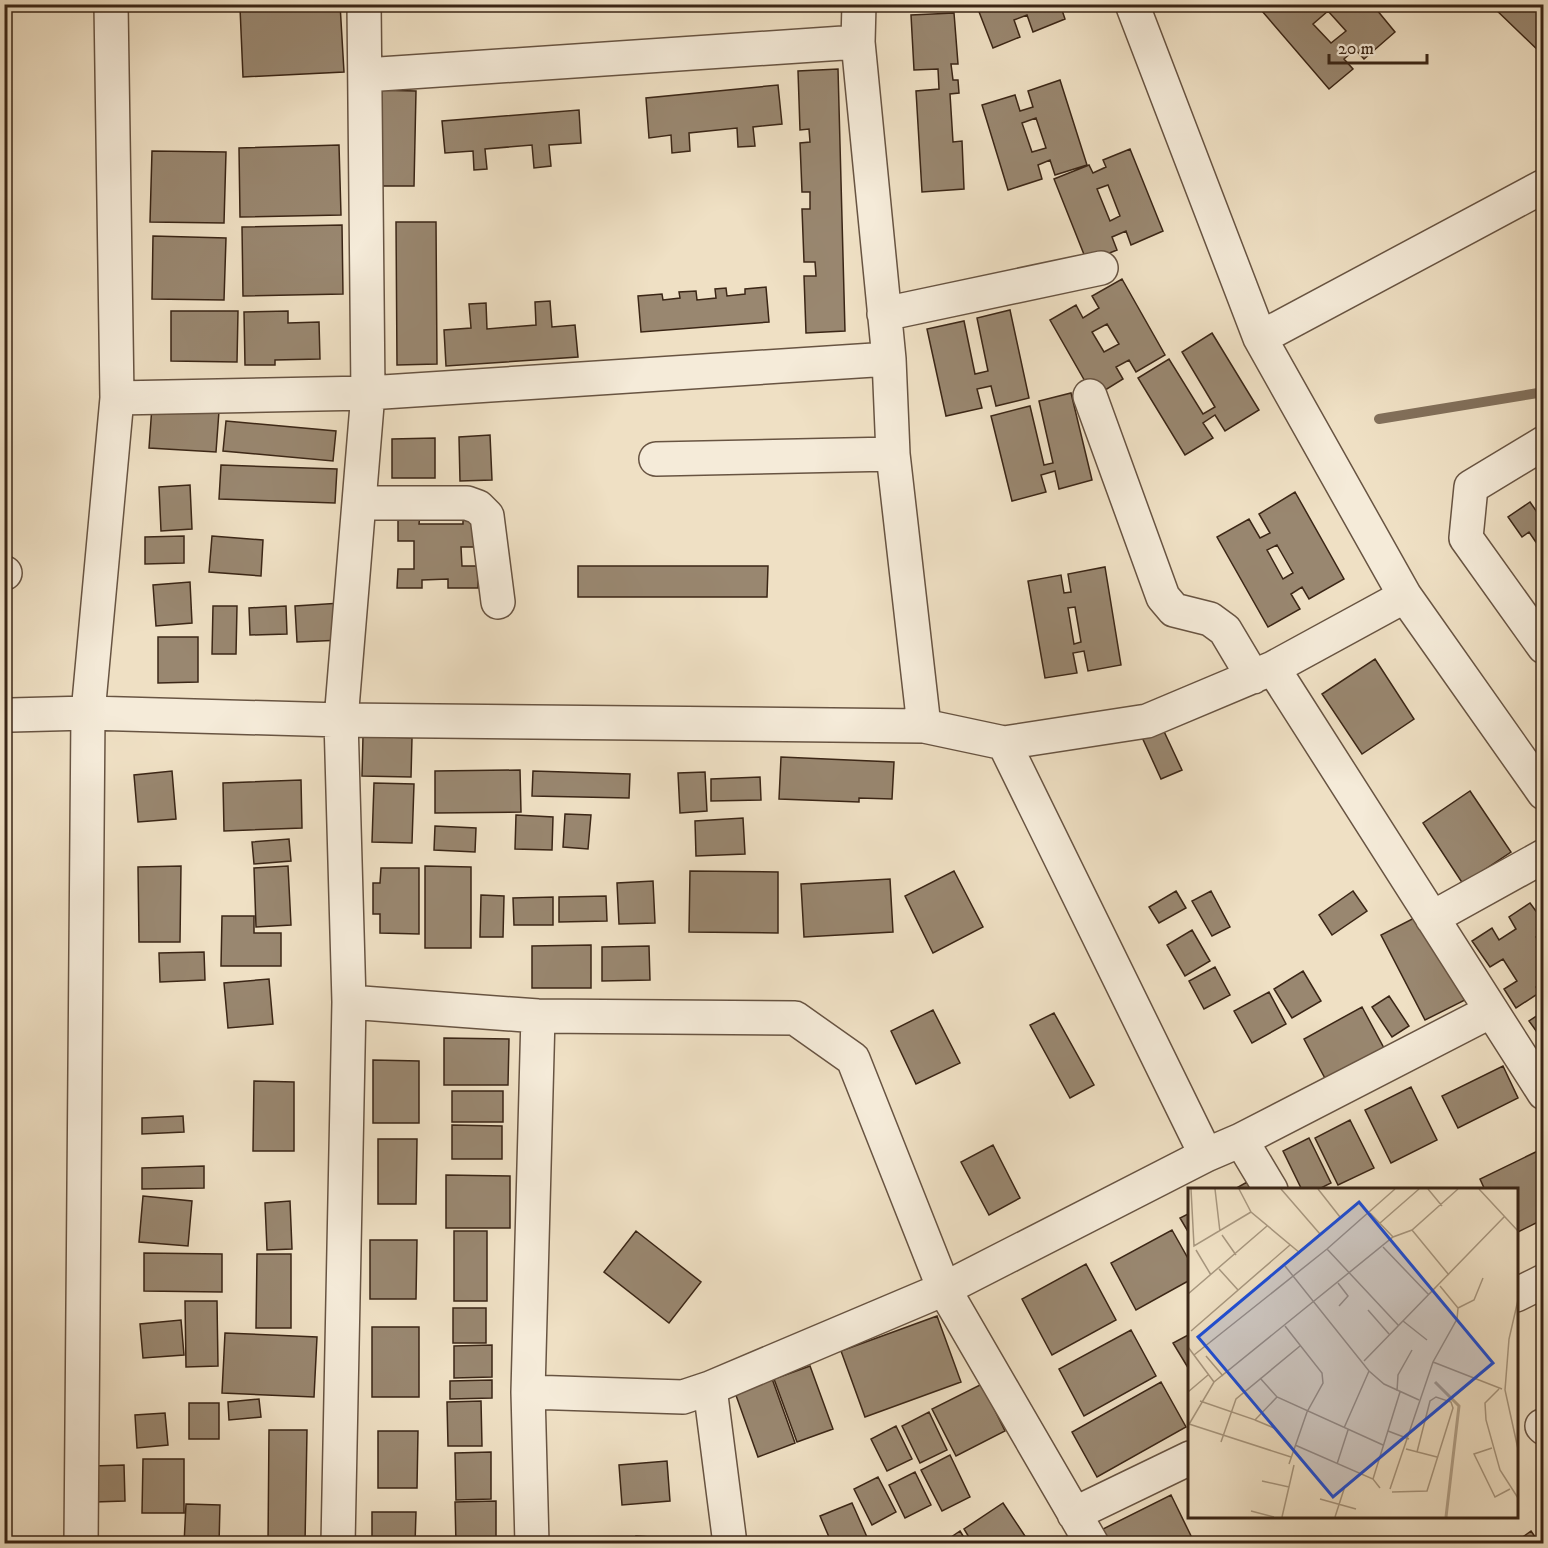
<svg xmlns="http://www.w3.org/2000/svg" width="1548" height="1548" font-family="'IM FELL DW Pica',serif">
	<rect width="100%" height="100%" fill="#efe0c4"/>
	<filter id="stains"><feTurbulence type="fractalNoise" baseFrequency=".00333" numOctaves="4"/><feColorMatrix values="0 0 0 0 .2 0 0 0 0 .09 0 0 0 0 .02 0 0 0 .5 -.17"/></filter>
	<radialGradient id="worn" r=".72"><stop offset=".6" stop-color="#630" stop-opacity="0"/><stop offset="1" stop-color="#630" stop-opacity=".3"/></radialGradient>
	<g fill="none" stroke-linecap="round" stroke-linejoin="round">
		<path stroke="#82705b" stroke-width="10" d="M1379,419L1544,392"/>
	</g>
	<path fill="#998770" stroke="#3b2616" stroke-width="1.5" fill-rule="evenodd" d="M303,4H340L344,72L243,77L240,8Z
		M976,4H1060L1065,19L1033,32L1027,15L1014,20L1020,37L993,48Z
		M1256,4L1300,6L1372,4L1395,32L1364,59L1355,49L1344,59L1353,69L1329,89ZM1328,11L1346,31L1331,43L1313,24Z
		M1490,4H1544V56Z
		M954,13L958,64H951L953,80H958L959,93L950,94L953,142L962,141L964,189L922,192L916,91L939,89L938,69L914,70L911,15Z
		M838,69L845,331L806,333L804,276H816L815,262H804L802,209H810V192H802L800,143L810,142L809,129L800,130L798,71Z
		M1060,80L1087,165L1055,175L1050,160L1038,165L1042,179L1008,190L982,105L1015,95L1020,111L1033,107L1028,91ZM1036,118L1046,148L1032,152L1022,123Z
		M778,85L782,124L753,127L755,146L738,147L737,128L689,133L690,151L672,153L671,135L649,138L646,98Z
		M374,90L416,91L414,186H372Z
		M579,110L581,143L549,145L551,166L534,168L532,145L485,149L487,169L474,170L473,151L445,153L442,121Z
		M339,145L341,215L240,217L239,148Z
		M1130,149L1163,231L1131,245L1126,231L1112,237L1117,250L1087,262L1054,179L1089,165L1093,173L1106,167L1103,160ZM1108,185L1120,216L1110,221L1097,189Z
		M152,151L226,152L224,223L150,222Z
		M396,222H436L437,364L397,365Z
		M342,225L343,294L243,296L242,227Z
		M153,236L226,238L224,300L152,299Z
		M1122,279L1165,355L1136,372L1129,360L1116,367L1123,379L1094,397L1050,320L1076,305L1083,318L1099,308L1092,296ZM1107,324L1119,344L1104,352L1092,332Z
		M766,287L769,322L641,332L638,296L662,294L663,300L680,298L679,292L696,291L697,300L716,298L715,289L726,288L727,296L745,294V289Z
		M550,301L552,327L575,325L578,357L446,366L444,330L471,328L469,304L486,303L487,329L536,325L535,302Z
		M1010,310L1029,398L996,406L991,386L977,389L982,408L946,416L927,329L964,321L975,374L988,371L977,318Z
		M171,311H238L237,362L171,361Z
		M288,311V323L319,322L320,359L275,360V365H245L244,312Z
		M1212,333L1259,410L1225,431L1215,415L1203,423L1213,438L1185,455L1138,378L1169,359L1203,414L1215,407L1182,352Z
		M1071,393L1092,480L1059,489L1055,471L1041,475L1046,492L1012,501L991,416L1030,406L1044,465L1053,463L1039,401Z
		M152,406L219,411L216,452L149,448Z
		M226,421L336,431L333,461L223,451Z
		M490,435L492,480L460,481L459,437Z
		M435,438V478H392V439Z
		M221,465L337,469L335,503L219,499Z
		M190,485L192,529L161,531L159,487Z
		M1295,492L1344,579L1309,599L1302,587L1291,594L1300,609L1268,627L1217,537L1249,519L1260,538L1270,533L1259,514ZM1277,545L1293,573L1283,579L1267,550Z
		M1530,502L1539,515L1544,512V554L1529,532L1522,537L1508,517Z
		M463,514L484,515L483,547H461L462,566H478V588H448V579L422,580V588H397L398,569H414V541H398V515H420L419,524H463Z
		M184,536V563L145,564V537Z
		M212,536L263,540L261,576L209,572Z
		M578,566H768L767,597H578Z
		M1105,567L1121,665L1088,671L1084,651L1073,653L1077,673L1045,678L1028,581L1061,575L1064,593L1071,592L1068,574ZM1075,607L1081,642L1074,644L1068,608Z
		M190,582L192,623L156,626L153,585Z
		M341,603L343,640L297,642L295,606Z
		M213,606H237L236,654H212Z
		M286,606L287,634L250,635L249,608Z
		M158,637H198V682L158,683Z
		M1375,659L1414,719L1362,754L1322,694Z
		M1161,725L1182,770L1161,779L1141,735Z
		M363,736L412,738L411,777L362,776Z
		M781,757L894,762L892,799L859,798V802L779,799Z
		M520,770L521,812L435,813V771Z
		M172,771L176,819L138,822L134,775Z
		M533,771L630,774L629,798L532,796Z
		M705,772L707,811L680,813L678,773Z
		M760,777L761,800L711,801V779Z
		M301,780L302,828L224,831L223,783Z
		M374,783L414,784L412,843L372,842Z
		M1470,791L1511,852L1463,884L1423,823Z
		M565,814L591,815L588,849L563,847Z
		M516,815L553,817L552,850L515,849Z
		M743,818L745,854L696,856L695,821Z
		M435,826L476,828L475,852L434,850Z
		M289,839L291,861L254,864L252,842Z
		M181,866L180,942H139L138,867Z
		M288,866L291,925L256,927L254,868Z
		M425,866L471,867V948H425Z
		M381,868H419V934L380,933V914H373V883H380Z
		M690,871L778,872V933L689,932Z
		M954,871L983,927L933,953L905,896Z
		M890,879L893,932L804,937L801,884Z
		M653,881L655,923L619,924L617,883Z
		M1176,891L1186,908L1159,923L1149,907Z
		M1211,891L1230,927L1212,936L1192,901Z
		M1353,891L1367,911L1332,935L1319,915Z
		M481,895L504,896L503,937H480Z
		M606,896L607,921L559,922V897Z
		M553,897V925H514L513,898Z
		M1530,903L1544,922V932L1536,937L1544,949V982L1536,987L1539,993L1516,1008L1504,989L1517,981L1503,959L1490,967L1472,941L1492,928L1499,940L1516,929L1509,917Z
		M1424,913L1467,999L1425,1020L1381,935Z
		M222,916H254V933H281V966H221Z
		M1192,930L1210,961L1185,976L1167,945Z
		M591,945V988H532V946Z
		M649,946L650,980L602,981V947Z
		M204,952L205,980L160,982L159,953Z
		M1215,967L1230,995L1204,1009L1189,981Z
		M1303,971L1321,1001L1292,1018L1274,989Z
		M269,979L273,1024L228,1028L224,983Z
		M1269,992L1286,1024L1252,1043L1234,1011Z
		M1389,996L1409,1026L1392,1037L1372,1007Z
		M1362,1007L1385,1050L1327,1082L1304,1039Z
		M933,1010L960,1063L916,1084L891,1031Z
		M1544,1011V1042L1529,1021Z
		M1054,1013L1094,1085L1070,1098L1030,1025Z
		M444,1038L509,1039L508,1085H444Z
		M373,1060L419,1061V1123H373Z
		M1503,1066L1518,1098L1458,1128L1442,1096Z
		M254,1081L294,1082V1151H253Z
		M1411,1087L1437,1140L1391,1163L1365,1110Z
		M452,1091H503V1122H452Z
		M183,1116L184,1132L142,1134V1118Z
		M1350,1120L1374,1168L1338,1185L1315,1138Z
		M452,1125L502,1126V1159H452Z
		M1309,1138L1331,1183L1317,1190H1302L1283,1151Z
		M378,1139H417L416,1204H378Z
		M993,1145L1020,1198L989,1215L961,1162Z
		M1544,1148V1219L1516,1233V1190H1485L1480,1179Z
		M204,1166V1188L142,1189V1168Z
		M446,1175L510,1176V1228H446Z
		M1247,1182L1251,1190H1233Z
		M143,1196L192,1201L188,1246L139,1242Z
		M290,1201L292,1249L267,1250L265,1203Z
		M1190,1213V1235L1180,1218Z
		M1172,1230L1190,1262V1280L1136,1310L1111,1263Z
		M454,1231H487V1301H454Z
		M636,1231L701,1282L669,1323L604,1272Z
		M370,1240H417L416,1299H370Z
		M144,1253L222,1254V1292L144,1291Z
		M257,1254H291V1328H256Z
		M1086,1264L1116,1320L1052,1355L1022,1299Z
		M185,1301H217L218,1366L186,1367Z
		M453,1308H486V1343H453Z
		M937,1316L961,1382L865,1417L841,1351Z
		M181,1320L184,1355L143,1358L140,1324Z
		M372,1327H419V1397H372Z
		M1131,1330L1156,1376L1084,1416L1059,1369Z
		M225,1333L317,1337L314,1397L222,1393Z
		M1190,1334V1371L1173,1343Z
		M492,1345V1377L454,1378V1346Z
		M810,1366L833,1429L797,1442L774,1379Z
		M770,1373L795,1443L758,1457L733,1387Z
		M492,1380V1398L450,1399V1381Z
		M1161,1382L1186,1427L1097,1477L1072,1432Z
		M982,1384L1005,1431L956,1456L932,1409Z
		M259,1399L261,1417L229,1420L228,1402Z
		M481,1401L482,1446H448L447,1402Z
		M189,1403H219V1439H189Z
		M929,1412L947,1450L920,1463L902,1426Z
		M165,1413L168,1445L137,1448L135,1415Z
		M896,1426L912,1459L887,1471L871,1439Z
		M269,1430H307L305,1544H268Z
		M378,1431H418L417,1488H378Z
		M491,1452V1499L456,1500L455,1453Z
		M950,1455L970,1497L942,1511L921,1470Z
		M143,1459H184V1513H142Z
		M667,1461L670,1501L622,1505L619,1465Z
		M124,1465L125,1501L95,1502L93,1466Z
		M915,1472L931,1505L905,1518L889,1485Z
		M878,1477L896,1512L872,1525L854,1489Z
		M1171,1495L1195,1544H1102L1097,1532Z
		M496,1501V1544H456L455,1502Z
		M852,1503L867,1537L850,1544H832L820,1516Z
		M1003,1503L1029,1542L973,1544L964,1529Z
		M186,1504L220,1505L219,1544H184Z
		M372,1512H416L415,1544H372Z
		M960,1531L968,1544H941Z
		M1531,1531L1540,1544H1513Z
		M636,1536L666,1538V1544H636Z"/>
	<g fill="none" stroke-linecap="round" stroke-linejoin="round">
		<defs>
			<path id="minor" d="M859,4L858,42L889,359L893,454L924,726
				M1132,4L1260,338L1405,596L1544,793
				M365,75L858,42
				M884,314L1101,268
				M1260,338L1544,186
				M1090,396L1163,597L1174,610L1210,619L1225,630L1253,677
				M117,398L368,393L889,359
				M1544,443L1471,487L1466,538L1544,647
				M656,459L893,454
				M359,503H467L478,507L487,516L498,602
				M4,573H5
				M1273,668L1544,1093
				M11,715L88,713L341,720L924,726L1004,743L1147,721L1273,668L1405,596
				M1004,743L1206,1155
				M1432,918L1544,856
				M349,1002L538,1016L795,1018L853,1059L944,1289L1092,1544
				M1241,1140L1271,1190
				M1516,1295L1544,1281
				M710,1388L730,1544
				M528,1392L683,1397L710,1388L944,1289L1206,1155L1241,1140L1491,1011
				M1542,1426L1544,1428
				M1074,1514L1190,1458
				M81,1544L88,713L117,398L111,4
				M338,1544L349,1002L341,720L368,393L364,4
				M532,1544L528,1392L538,1016"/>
		</defs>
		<use href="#minor" stroke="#685442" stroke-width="36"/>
		<use href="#minor" stroke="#f5ebd9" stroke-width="33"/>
	</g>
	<g transform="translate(1188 1188)">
		<rect width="330" height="330" fill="#efe0c4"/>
		<path fill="none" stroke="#b2a189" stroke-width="3" d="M247,194L271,218L258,329"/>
		<path fill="none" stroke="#a7967e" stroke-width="1.5" d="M3,1L6,58L63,24M27,1L32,44M51,1L63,24L112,65M93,1L132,46M130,1L152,29M240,1L254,18M291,1L330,43M182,25L205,49M192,35L231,1M224,42L261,87M34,47L48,67M195,59L241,107M139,61L211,138M8,62L23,87M97,78L181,183L196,196L231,212M31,81L50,102M150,95L160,108L151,118M0,106L79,38M330,112L321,151L317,202L330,261M270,120L286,112L295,90M180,122L201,146M215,133L239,152M97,138L134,185L135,195L119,224L101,276M3,143L102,57M0,159L26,194M6,167L139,61L207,1M18,168L35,188M176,173L316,29M245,174L314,201M72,190L89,209L195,257M311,201L297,215L298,232L312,282L330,310M209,203L210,187L224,162M0,204L20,187M12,213L67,232L89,209M67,232L86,240M1,236L103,269M0,238L26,194L205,49L224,42L270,1M156,240L181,183M200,243L221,251M33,254L48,211L112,158M107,257L185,291L192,300M304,260L286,266L307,309L322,301M218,261L249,269M149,276L160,242M185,291L212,204M74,293L101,299M202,301L245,174L269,131L270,120L252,98M204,304L239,303L265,220L263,214L248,209L242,213L229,264M132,311L168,321M63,323L86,329M94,329L106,277M147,329L157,298"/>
		<path fill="#1d4ed8" fill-opacity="0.15" stroke="#1d4ed8" stroke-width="3" d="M171,14L305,175L145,309L10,149Z"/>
		<rect width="330" height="330" fill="none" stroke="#3b2616" stroke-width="3"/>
	</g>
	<rect width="1548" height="1548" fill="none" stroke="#efe0c4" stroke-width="24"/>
	<rect x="6" y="6" width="1536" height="1536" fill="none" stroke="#3b2616" stroke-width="3"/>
	<rect x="12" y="12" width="1524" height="1524" fill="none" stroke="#3b2616" stroke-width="1.5"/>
	<path d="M1329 54v9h98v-9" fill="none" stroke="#3b2616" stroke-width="3"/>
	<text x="1338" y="54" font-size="18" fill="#3b2616" stroke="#f5ebd9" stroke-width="4.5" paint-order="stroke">20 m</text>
	<rect width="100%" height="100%" filter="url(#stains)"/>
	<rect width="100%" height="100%" fill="url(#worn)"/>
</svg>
